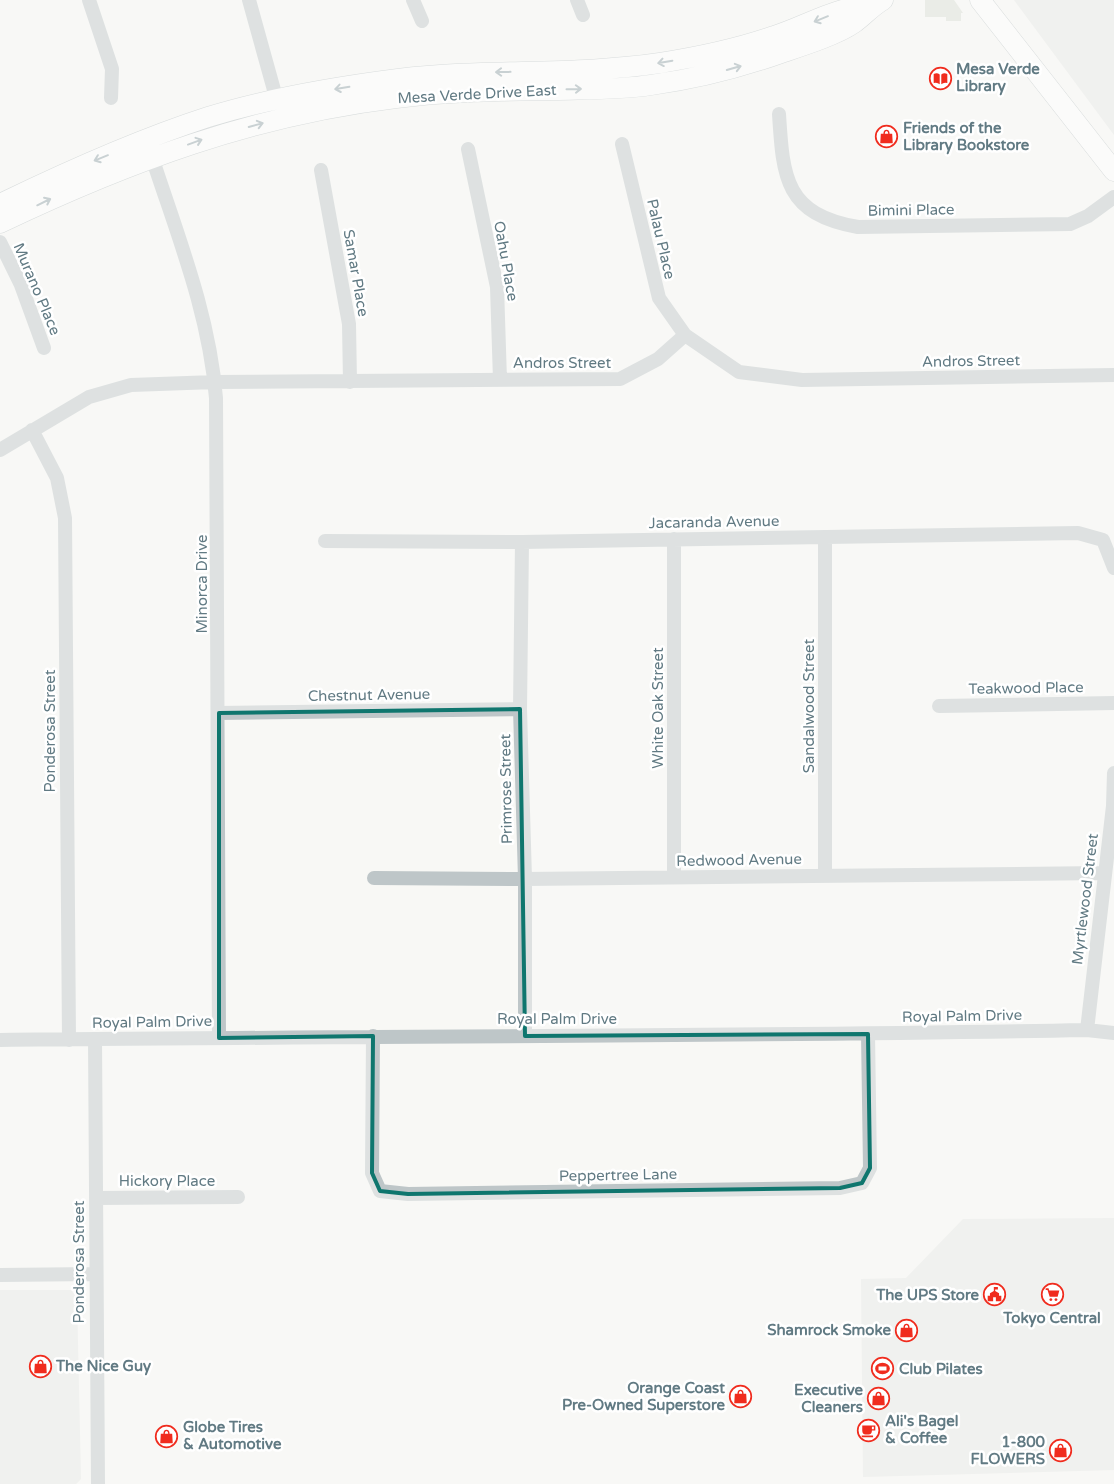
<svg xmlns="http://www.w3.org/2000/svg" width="1114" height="1484" font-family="'Varela Round',sans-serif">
	<rect width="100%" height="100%" fill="#f8f8f5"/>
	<path fill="#e6e8e6" d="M1014,0H1114V135Z
		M1114,1218V1470L863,1477L861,1279L906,1278L963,1219Z
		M0,1290H71L77,1298L81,1479L76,1484H0Z"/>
	<path fill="#d9ded4" d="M925,0H954L963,13H961V21H946V17H925Z"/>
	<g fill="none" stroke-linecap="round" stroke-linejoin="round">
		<defs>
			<path id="secondary" d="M980,0L1114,171
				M0,204C68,171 137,140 208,117C270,98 335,87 398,79C485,68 573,76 660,63C698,57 737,49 774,36C797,29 822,15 846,9C853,8 861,9 868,8
				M0,223C128,162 254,115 396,98C448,91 501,91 553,90C586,89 619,90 651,85C695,79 739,68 781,53C802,46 837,35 854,23C864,16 871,7 883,0"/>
		</defs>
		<use href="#secondary" stroke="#b3bcbf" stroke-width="21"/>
		<path stroke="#bec6c8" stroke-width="14" d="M89,0L112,69L111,98
			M249,0L279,108
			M413,0L422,21
			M577,0L583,15
			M779,114C783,178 785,214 858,227L1070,224L1088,216L1114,197
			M622,144L659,298L685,335
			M468,149L497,287L500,380
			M150,151C176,232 209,311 216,398L219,1038
			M321,170L349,324L350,382
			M0,242L21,285L44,348
			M32,430L57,478L65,518L69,1040
			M0,450L89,397L131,385L215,382L620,379L658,359L685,335L739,372L802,380L1114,375
			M825,537V875
			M325,541L522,542L1078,533L1103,540L1114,568
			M522,542L520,709L525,879V1036
			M939,706L1114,703
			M219,713L520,709
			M674,877V539
			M374,878L525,879L1104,873
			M1087,1030L1113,806L1114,773
			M373,1036L372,1173L380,1191L408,1194L840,1188L862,1183L870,1168L868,1034
			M95,1039L98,1484
			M0,1040C362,1036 725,1037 1087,1030L1114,1033
			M96,1198L238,1197
			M0,1275L95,1274"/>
		<use href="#secondary" stroke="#fff" stroke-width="20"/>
	</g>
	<defs><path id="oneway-shaft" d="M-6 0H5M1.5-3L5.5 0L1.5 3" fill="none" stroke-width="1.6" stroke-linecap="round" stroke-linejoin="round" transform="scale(1.25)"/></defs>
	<g stroke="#90a2a8">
		<use href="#oneway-shaft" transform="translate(821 19) rotate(158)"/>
		<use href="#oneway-shaft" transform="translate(665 62) rotate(170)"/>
		<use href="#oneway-shaft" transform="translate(734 68) rotate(-16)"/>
		<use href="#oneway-shaft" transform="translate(503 72) rotate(179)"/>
		<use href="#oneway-shaft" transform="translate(342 88) rotate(171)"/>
		<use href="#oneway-shaft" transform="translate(574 89) rotate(-1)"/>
		<use href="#oneway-shaft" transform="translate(256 125) rotate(-15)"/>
		<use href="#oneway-shaft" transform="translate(195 142) rotate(-20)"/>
		<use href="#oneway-shaft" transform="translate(101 158) rotate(158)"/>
		<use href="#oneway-shaft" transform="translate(44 202) rotate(-26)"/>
	</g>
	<path d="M0 0H1114V1484H0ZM520,709L525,1036L868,1034L870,1168L862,1183L840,1188L408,1194L380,1191L372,1173L373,1036L219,1038V713Z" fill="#f8f8f5" fill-opacity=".55" fill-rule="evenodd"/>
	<path fill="none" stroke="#0f766e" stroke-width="4" stroke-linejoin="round" d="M520,709L525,1036L868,1034L870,1168L862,1183L840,1188L408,1194L380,1191L372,1173L373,1036L219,1038V713Z"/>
	<defs>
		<symbol id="library-ring" viewBox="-11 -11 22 22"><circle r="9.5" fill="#fff" stroke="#f02c1e" stroke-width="1.5"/><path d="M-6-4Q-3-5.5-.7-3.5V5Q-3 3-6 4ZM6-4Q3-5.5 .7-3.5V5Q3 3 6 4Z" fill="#f02c1e"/></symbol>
		<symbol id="shop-ring" viewBox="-11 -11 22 22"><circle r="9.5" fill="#fff" stroke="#f02c1e" stroke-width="1.5"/><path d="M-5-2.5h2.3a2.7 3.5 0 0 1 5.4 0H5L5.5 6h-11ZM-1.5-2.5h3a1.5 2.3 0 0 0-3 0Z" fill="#f02c1e"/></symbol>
		<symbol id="civic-ring" viewBox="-11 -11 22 22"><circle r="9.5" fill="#fff" stroke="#f02c1e" stroke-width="1.5"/><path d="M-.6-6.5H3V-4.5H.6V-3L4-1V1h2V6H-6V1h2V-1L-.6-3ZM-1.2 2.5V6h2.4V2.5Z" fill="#f02c1e"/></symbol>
		<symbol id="supermarket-ring" viewBox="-11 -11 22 22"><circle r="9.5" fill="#fff" stroke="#f02c1e" stroke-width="1.5"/><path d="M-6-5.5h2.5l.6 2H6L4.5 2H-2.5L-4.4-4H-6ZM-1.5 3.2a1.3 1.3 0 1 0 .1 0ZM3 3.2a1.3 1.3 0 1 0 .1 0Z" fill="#f02c1e"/></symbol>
		<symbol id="stadium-ring" viewBox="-11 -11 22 22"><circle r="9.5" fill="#fff" stroke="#f02c1e" stroke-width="1.5"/><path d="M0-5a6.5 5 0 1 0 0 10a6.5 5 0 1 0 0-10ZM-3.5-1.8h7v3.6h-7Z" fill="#f02c1e"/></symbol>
		<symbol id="cafe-ring" viewBox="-11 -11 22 22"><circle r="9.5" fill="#fff" stroke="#f02c1e" stroke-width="1.5"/><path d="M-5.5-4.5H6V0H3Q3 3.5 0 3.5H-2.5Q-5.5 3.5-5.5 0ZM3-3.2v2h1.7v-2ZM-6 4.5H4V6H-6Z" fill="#f02c1e"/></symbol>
	</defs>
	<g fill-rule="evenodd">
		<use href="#library-ring" x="928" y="66" width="25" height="25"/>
		<use href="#shop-ring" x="874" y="124" width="25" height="25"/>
		<use href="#civic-ring" x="982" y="1282" width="25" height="25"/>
		<use href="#supermarket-ring" x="1040" y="1282" width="25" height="25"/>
		<use href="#shop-ring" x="894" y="1318" width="25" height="25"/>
		<use href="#shop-ring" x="28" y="1354" width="25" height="25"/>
		<use href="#stadium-ring" x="870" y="1356" width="25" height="25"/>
		<use href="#shop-ring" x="728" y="1384" width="25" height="25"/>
		<use href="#shop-ring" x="866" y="1386" width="25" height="25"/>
		<use href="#cafe-ring" x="856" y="1418" width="25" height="25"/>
		<use href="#shop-ring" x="154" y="1424" width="25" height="25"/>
		<use href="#shop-ring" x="1048" y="1438" width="25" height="25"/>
	</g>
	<g text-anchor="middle" stroke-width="5" stroke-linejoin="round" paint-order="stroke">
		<g font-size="15" font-weight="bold" fill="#617a83" stroke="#fff" text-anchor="start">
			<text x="956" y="74">Mesa Verde<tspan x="956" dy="17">Library</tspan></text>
			<text x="903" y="133">Friends of the<tspan x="903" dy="17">Library Bookstore</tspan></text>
			<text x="979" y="1300" text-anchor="end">The UPS Store</text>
			<text x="1052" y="1323" text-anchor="middle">Tokyo Central</text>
			<text x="891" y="1335" text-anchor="end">Shamrock Smoke</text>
			<text x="56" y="1371">The Nice Guy</text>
			<text x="899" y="1374">Club Pilates</text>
			<text x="725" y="1393" text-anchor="end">Orange Coast<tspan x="725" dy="17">Pre-Owned Superstore</tspan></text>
			<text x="863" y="1395" text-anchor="end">Executive<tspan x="863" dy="17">Cleaners</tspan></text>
			<text x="885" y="1426">Ali's Bagel<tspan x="885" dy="17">&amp; Coffee</tspan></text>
			<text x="183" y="1432">Globe Tires<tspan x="183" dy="17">&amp; Automotive</tspan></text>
			<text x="1045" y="1447" text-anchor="end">1-800<tspan x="1045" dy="17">FLOWERS</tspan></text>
		</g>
		<g font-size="15" fill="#617a83" stroke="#fff">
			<text transform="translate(477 94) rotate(-3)" y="5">Mesa Verde Drive East</text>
			<text transform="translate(911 210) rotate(-1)" y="5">Bimini Place</text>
			<text transform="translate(661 239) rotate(77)" y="5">Palau Place</text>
			<text transform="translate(506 261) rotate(80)" y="5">Oahu Place</text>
			<text transform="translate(356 273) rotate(80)" y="5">Samar Place</text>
			<text transform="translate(37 289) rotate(67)" y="5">Murano Place</text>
			<text transform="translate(971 361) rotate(-1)" y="5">Andros Street</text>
			<text x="562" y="368">Andros Street</text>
			<text transform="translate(714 522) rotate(-1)" y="5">Jacaranda Avenue</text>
			<text transform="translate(202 584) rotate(-90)" y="5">Minorca Drive</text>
			<text transform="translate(1026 688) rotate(-1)" y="5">Teakwood Place</text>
			<text transform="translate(369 695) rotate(-1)" y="5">Chestnut Avenue</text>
			<text transform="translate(809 706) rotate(-90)" y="5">Sandalwood Street</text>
			<text transform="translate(658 708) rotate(-90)" y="5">White Oak Street</text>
			<text transform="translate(50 731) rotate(-90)" y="5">Ponderosa Street</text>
			<text transform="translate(506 789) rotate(-91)" y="5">Primrose Street</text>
			<text transform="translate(739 860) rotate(-1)" y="5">Redwood Avenue</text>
			<text transform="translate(1085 899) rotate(-83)" y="5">Myrtlewood Street</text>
			<text transform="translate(962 1016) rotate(-1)" y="5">Royal Palm Drive</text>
			<text x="557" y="1024">Royal Palm Drive</text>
			<text transform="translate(152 1022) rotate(-1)" y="5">Royal Palm Drive</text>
			<text transform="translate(618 1175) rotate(-1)" y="5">Peppertree Lane</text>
			<text x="167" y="1186">Hickory Place</text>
			<text transform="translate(79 1262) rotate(-90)" y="5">Ponderosa Street</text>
		</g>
	</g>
</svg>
